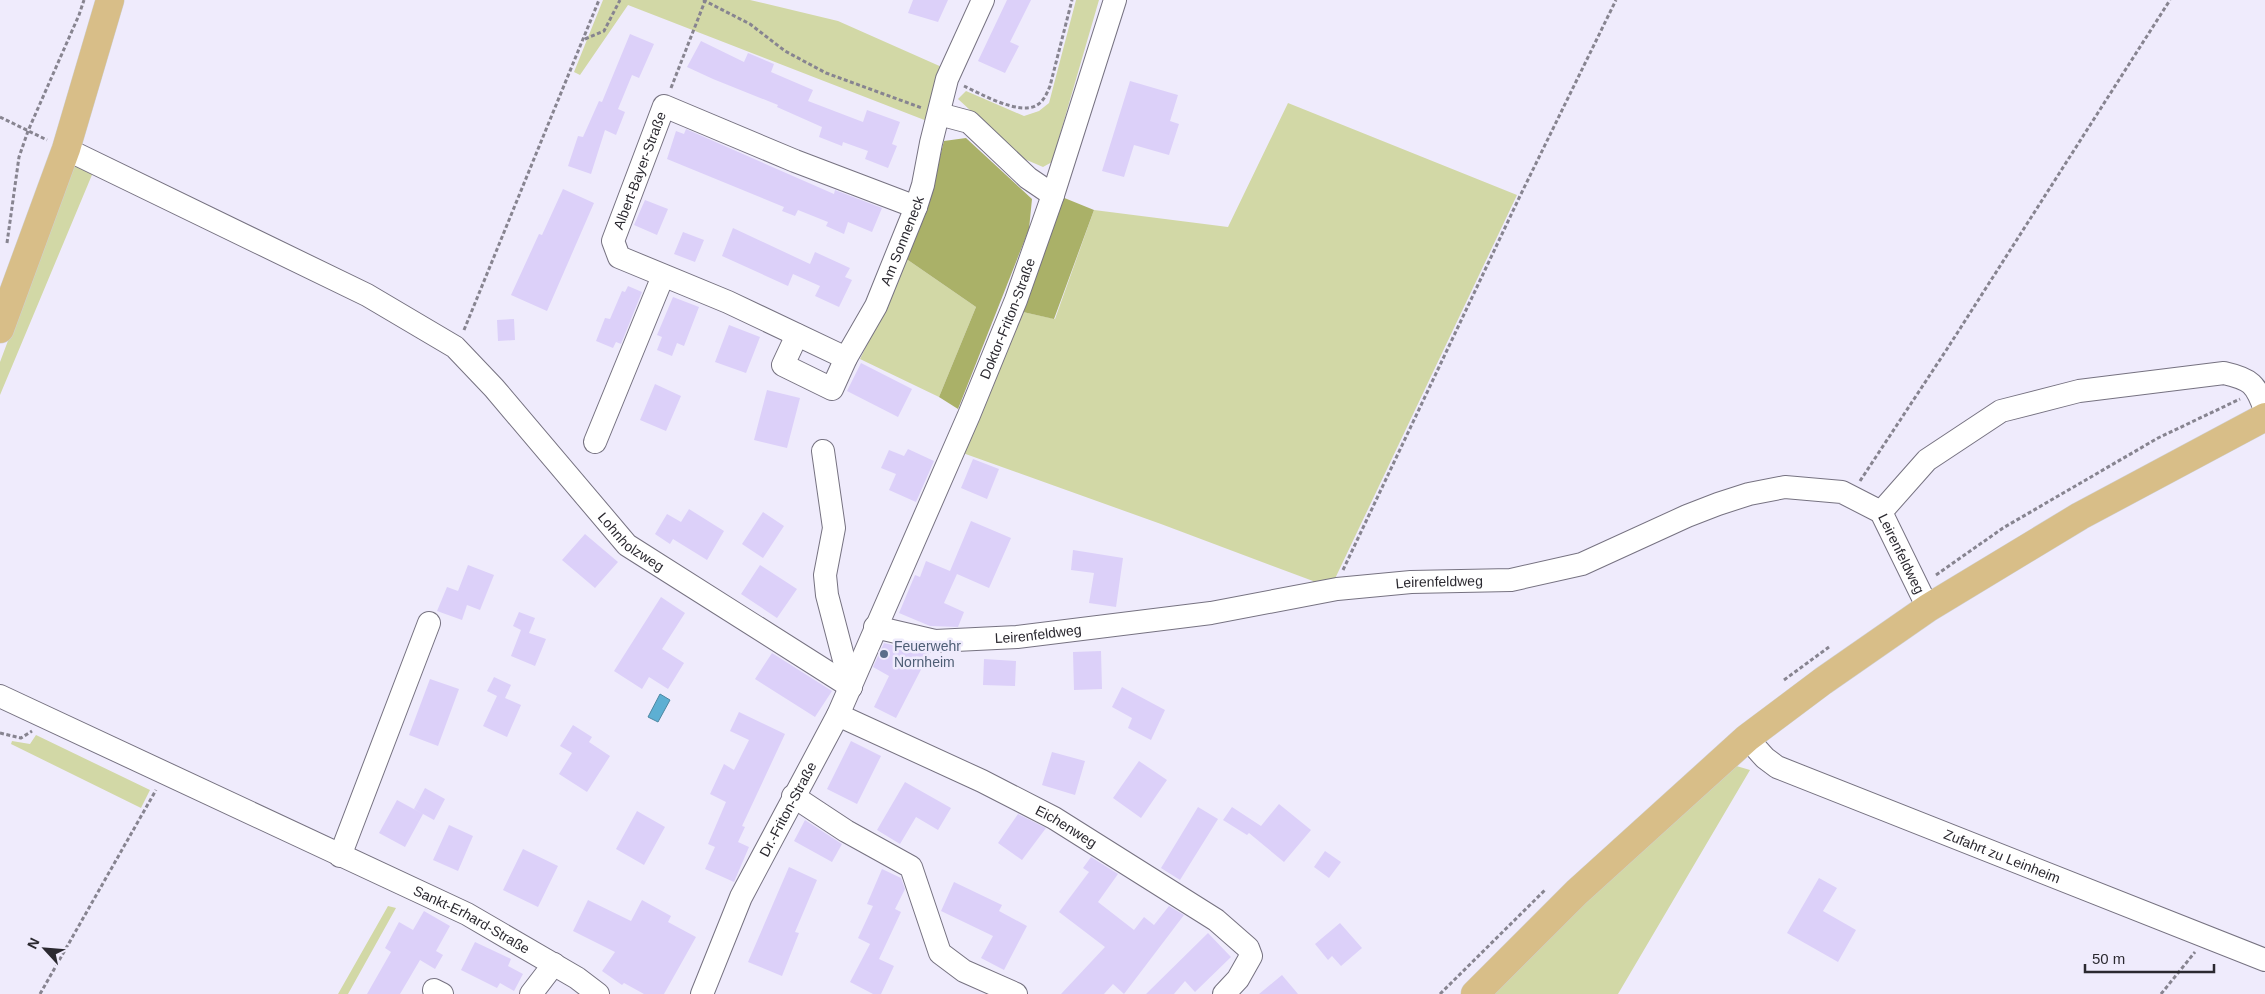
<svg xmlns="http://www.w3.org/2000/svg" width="2265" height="994" font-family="Arial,sans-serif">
	<rect width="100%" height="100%" fill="#efebfc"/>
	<path fill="#d2d8a6" d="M603,0H750L838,21L944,68L927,121L628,5L580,75L574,72Z
		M1076,0H1099L1052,162L1043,167L1022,158L958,99L966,91L1024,116L1039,111L1049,103Z
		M1288,103L1517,195L1332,585L1310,589L1313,581L1161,524L960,452L1023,312L1055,319L1094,210L1228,227Z
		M79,165L94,170L0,395V362L53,221L70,168Z
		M905,258L976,307L939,397L860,359L899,279Z
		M36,735L150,790L141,808L11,744L12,741L30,744Z
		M1733,765L1750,770L1618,994H1485Z
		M388,906L396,908L348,994H338Z"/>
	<path fill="#aab168" d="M966,138L1032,199L1029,229L958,409L939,397L976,307L905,258L929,200L944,141Z
		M1062,197L1094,210L1054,319L1023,312Z"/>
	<path fill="#5dafd3" stroke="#4e87a2" d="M660,694L670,700L658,722L648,717Z"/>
	<path fill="#dcd0f9" d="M913,0H948L938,22L908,13Z
		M1007,0H1031L1010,42L1019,46L1005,73L978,61Z
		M630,34L654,44L639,78L632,75L618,109L625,112L616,135L605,130L591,174L568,166L578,136L583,137L599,101L602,102Z
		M701,41L744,62L748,53L774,64L771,72L813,90L808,101L863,122L867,110L900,122L892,144L897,146L888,168L865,159L868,151L843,142L842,146L819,137L822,127L777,107L778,105L713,79L687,67Z
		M1130,81L1178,95L1170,121L1179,124L1169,155L1134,145L1124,177L1102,171Z
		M686,129L834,194L835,190L882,208L872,232L848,222L844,234L826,226L828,222L798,210L795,216L782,211L784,207L667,159L676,131L684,134Z
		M563,189L594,203L547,311L511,295L539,234L542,235Z
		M645,200L668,209L657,235L634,225Z
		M733,228L810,264L815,252L850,268L845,277L852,280L839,307L815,296L820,286L793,274L788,286L722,256Z
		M683,232L704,240L695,262L674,254Z
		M628,286L642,292L621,344L616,342L613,348L596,341L605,318L610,319L622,291L625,292Z
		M673,297L699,307L684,346L677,343L672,356L657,350L662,337L657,335Z
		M514,319L515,340L498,341L497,320Z
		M729,325L760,337L746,373L715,362Z
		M861,363L912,389L898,417L847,391Z
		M655,384L681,396L666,431L640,420Z
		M767,390L800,398L787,448L754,440Z
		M908,449L934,461L916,502L889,490L896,474L881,468L889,450L904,456Z
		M973,459L999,469L987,499L961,488Z
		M689,509L724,531L707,560L673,539L670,544L655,534L667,514L681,522Z
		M763,512L784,526L763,558L742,544Z
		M971,521L1011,538L989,588L957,574L944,603L964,612L958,627L930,626L899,613L915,575L920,577L926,561L950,571Z
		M585,534L618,562L595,588L562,560Z
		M1073,550L1123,558L1116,607L1089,603L1094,573L1071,570Z
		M468,565L494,575L480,610L467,605L462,620L437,611L447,587L458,591Z
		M760,565L797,589L777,618L741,594Z
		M661,597L685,613L662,649L684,663L668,689L649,677L642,689L614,671Z
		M519,612L535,618L529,633L546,639L535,666L511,656L521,630L513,626Z
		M884,643L929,654L896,718L874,707L889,676L873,667Z
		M1101,651L1102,689L1074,690L1073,652Z
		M772,653L832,691L815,717L755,679Z
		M984,659L1016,661L1015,686L983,685Z
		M494,677L511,685L505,698L521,705L507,737L483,726L497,696L487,691Z
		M430,679L459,689L438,746L409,735Z
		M1122,687L1165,710L1151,740L1128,728L1132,718L1112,707Z
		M739,712L785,734L742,826L745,827L738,842L749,847L734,882L705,869L715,847L708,844L726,802L710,794L724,764L734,770L749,740L730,731Z
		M573,725L592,737L589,742L610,756L587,792L559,774L572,753L560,746Z
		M851,741L881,756L857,804L827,789Z
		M1052,752L1085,761L1075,795L1042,785Z
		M1139,761L1167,780L1141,818L1113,798Z
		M905,782L951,808L938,830L916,817L900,844L877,830Z
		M425,788L445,799L434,820L414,809Z
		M397,800L423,814L405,847L379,833Z
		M1279,804L1311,830L1284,862L1249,833L1247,835L1223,820L1232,807L1261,826Z
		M1198,807L1218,819L1180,880L1161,868Z
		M637,811L665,827L644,865L616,849Z
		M1018,814L1046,828L1022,860L998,843Z
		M805,820L842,844L832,862L794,841Z
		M449,825L473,836L458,871L433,860Z
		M523,849L558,866L538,907L503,890Z
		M1325,851L1341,862L1329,878L1314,867Z
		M1091,857L1118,874L1098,902L1134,930L1144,917L1154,925L1169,906L1184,915L1124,994L1113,984L1104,994H1061L1105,947L1059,912L1089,872L1083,868Z
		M789,867L817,880L795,932L799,933L782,976L748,962Z
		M882,869L901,878L905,889L895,909L901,912L879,959L894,966L881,994H873L850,982L870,944L858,938L873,906L867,904Z
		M1819,878L1837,888L1823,911L1856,930L1838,962L1787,933Z
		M954,882L1002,905L999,911L1027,926L1004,970L981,958L993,936L941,911Z
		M588,900L631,921L642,900L671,916L668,922L696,937L664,994H644L624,983L622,985L602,971L615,952L573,931Z
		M424,911L450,926L436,951L443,955L435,969L420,960L400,994H367L391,952L385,948L399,922L413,930Z
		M1340,923L1362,948L1341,966L1332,956L1328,960L1315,944Z
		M1208,933L1231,957L1195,992L1185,981L1174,994H1146Z
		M475,942L511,959L508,966L523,974L514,991L500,983L497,988L461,970Z
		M1282,975L1298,994H1259Z"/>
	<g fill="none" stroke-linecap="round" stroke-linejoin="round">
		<defs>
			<g id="minor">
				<path d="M939,114L969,122L1028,178L1053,195"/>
				<path id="s1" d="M66,149L367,295L455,347L494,388L627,545L851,687"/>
				<path id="s2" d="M797,335L783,365L832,389L846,358L876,306L916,207L923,185L931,143L947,79L983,0"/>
				<path id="s3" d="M846,358L728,302L619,257L613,241L664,106L795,161L916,207"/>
				<path d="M595,442L663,276"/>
				<path d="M823,451L834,528L825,575L827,595L851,687"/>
				<path d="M1881,512L1927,460L2001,411L2079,391L2224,373C2251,379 2256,384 2265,410"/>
				<path id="s4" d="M875,627L935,641L1017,637L1211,613L1337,589L1411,582L1511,580L1582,564L1687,516L1718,504L1749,494L1785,487L1842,492L1881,512L1928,608"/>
				<path id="s5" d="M0,696L467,914L577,978L598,994"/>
				<path id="s6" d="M838,715L982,781L1054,818L1216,920L1248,948L1251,956L1238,979L1224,994"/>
				<path id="s7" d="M1747,738L1765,758L1777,767L2265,960"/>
				<path d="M793,796L846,831L911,867L940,953L964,971L1016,994"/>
				<path d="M340,856L429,623"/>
				<path d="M434,990L442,994"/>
				<path d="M531,994L554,964"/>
				<path id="s8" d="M702,994L741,897L838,715L969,415L1016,300L1053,195L1115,0"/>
			</g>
			<path id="major" d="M0,329L66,149L110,0
				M1475,994L1577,892L1747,738L1823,681L1928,608L2080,516L2265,417"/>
		</defs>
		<use href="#minor" stroke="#767281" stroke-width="24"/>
		<use href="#major" stroke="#d0d0d1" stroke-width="29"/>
		<path stroke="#878490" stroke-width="3" stroke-dasharray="4 2.5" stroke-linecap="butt" d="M703,0L750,24L785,51L826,73L922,108
			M585,39L604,31L620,0
			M964,86C981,94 1020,116 1037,105C1044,101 1047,93 1050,86L1072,0
			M671,88L705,1
			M0,117L47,140
			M7,243L19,157L28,131L79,15L84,0
			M464,330L599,0
			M1860,481L1947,349L2170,0
			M1343,570L1520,196L1616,0
			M1936,575L2003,528L2158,438L2240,399
			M1784,680L1829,647
			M0,733L21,738L32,731
			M40,994L156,790
			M1440,994L1546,889
			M2161,994L2195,952"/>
		<use href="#minor" stroke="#fff" stroke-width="22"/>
		<use href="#major" stroke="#d8be88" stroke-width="28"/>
	</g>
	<circle fill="#5c6f8a" stroke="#efebfc" stroke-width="2" cx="884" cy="654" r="5"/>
	<g text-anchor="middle" stroke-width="5" stroke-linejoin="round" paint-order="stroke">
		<g font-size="14" fill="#2b2930" stroke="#efebfc">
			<text dy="5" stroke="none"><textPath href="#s3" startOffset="341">Albert-Bayer-Straße</textPath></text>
			<text dy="5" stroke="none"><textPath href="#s2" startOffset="252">Am Sonneneck</textPath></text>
			<text dy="5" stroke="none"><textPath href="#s8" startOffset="742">Doktor-Friton-Straße</textPath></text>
			<text dy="5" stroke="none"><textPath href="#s1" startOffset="700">Lohnholzweg</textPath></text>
			<text dy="5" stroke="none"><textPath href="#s4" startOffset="1080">Leirenfeldweg</textPath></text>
			<text dy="5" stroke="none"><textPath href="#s4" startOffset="570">Leirenfeldweg</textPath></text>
			<text dy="5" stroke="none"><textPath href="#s4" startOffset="165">Leirenfeldweg</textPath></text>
			<text dy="5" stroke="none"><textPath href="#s8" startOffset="204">Dr.-Friton-Straße</textPath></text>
			<text dy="5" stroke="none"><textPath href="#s6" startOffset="254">Eichenweg</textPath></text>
			<text dy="5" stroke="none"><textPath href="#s7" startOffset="284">Zufahrt zu Leinheim</textPath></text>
			<text dy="5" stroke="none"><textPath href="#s5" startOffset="522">Sankt-Erhard-Straße</textPath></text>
		</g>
		<g font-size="14" fill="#4e5e75" stroke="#efebfc" text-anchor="start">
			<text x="894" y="651">Feuerwehr<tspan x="894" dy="16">Nornheim</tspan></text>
		</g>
	</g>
	<g transform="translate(45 949) rotate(296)" stroke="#efebfc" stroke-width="4" paint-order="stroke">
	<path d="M0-4L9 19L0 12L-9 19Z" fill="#2b2930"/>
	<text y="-8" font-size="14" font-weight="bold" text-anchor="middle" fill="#2b2930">N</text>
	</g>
	<path d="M2085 964v8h129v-8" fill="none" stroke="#2b2930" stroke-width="2.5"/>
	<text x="2092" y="964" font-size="15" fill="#2b2930" stroke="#efebfc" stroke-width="4" paint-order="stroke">50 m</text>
</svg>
